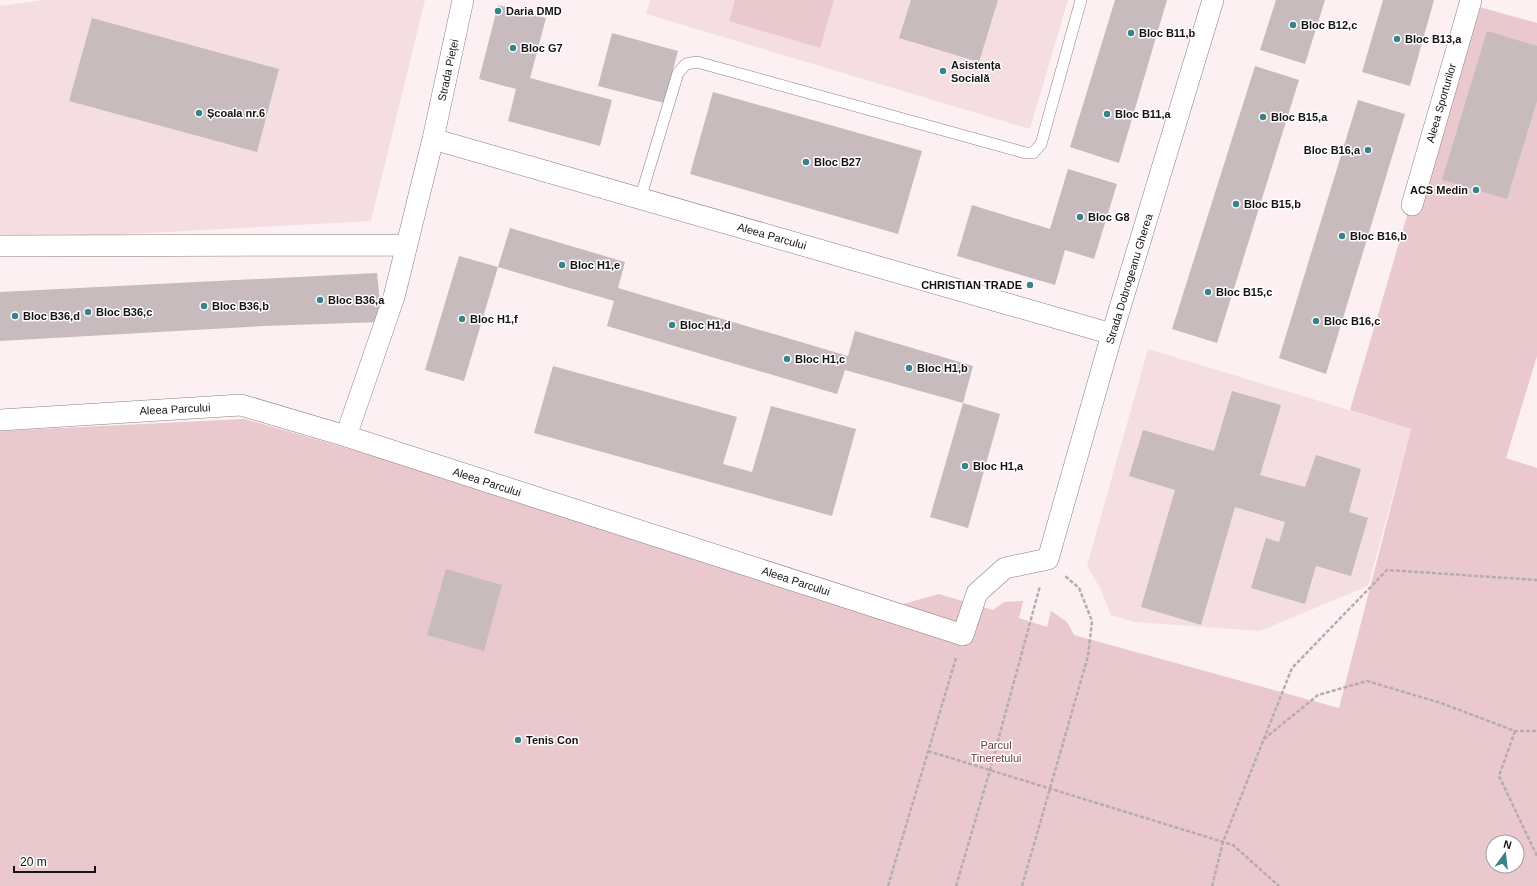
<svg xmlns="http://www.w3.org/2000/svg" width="1537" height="886" font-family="Helvetica,sans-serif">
	<rect width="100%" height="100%" fill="#fdf0f2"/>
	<path fill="#f4dee2" d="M44,0H425L371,221L0,241V6Z
		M650,0H1068L1030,129L646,14Z
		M1148,349L1411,429L1368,586L1260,631L1134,622L1111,615L1101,590L1087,566Z"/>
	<path fill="#e9c8ce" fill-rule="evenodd" d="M735,0H834L820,48L729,21Z
		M1469,4L1537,23V356L1506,458L1537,468V886H0V431L245,419L896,606L939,594L993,610L1004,602L1023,601L1019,618L1047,627L1051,611L1067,622L1074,635L1339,708L1411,429L1350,410ZM1493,842H1517V866H1493Z"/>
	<path fill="#c7bbbd" d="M911,0H998L979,62L899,38Z
		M1115,0H1167L1119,163L1070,147Z
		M1276,0H1325L1305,64L1260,50Z
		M1383,0H1434L1410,86L1362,72Z
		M498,5L546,18L530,78L612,100L600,146L508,121L516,89L479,79Z
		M92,18L279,69L257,152L69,101Z
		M1487,31L1537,46V101L1507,199L1442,180Z
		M612,33L678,51L664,103L598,86Z
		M1255,66L1299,80L1217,343L1172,329Z
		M713,92L922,151L898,234L690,174Z
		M1358,100L1405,114L1326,374L1279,358Z
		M1068,169L1117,184L1094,259L1065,250L1055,285L957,256L972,205L1050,229Z
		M510,228L625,262L618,288L848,356L855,331L973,366L963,403L845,370L837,394L607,326L614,301L498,267L464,381L425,370L459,256L498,267Z
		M377,273L382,322L263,326L0,341V292Z
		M553,366L737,417L723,464L752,472L771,406L856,429L832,516L534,433Z
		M1232,391L1281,405L1260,475L1305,487L1316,455L1361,469L1349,512L1368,518L1351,576L1316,566L1305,604L1251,588L1266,538L1279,542L1285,522L1235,507L1201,625L1141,607L1175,490L1129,476L1143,430L1214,451Z
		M963,403L1000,414L968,528L930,517Z
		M446,569L502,585L484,651L427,635Z"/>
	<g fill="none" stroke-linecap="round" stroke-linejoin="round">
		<defs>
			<path id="lane" d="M640,199L678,73L686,64L697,62L1026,153H1033L1041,144L1081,0"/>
			<path id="street" d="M433,139L1112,334
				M1412,205L1471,0
				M0,246L406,245
				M0,420L241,405L346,436L963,635L977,593L1005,568L1048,559L1112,334L1213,0
				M346,436L394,297L433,139L463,0"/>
		</defs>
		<use href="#lane" stroke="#897e80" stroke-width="12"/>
		<use href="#street" stroke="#897e80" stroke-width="22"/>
		<path stroke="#b6acae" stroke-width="2.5" stroke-dasharray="4 2" stroke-linecap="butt" d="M1515,731L1499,776L1537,856
			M1264,739L1318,695L1367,681L1441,703L1515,731H1537
			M928,751L1233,845L1279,886
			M888,886L956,658
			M956,886L990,770L1040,586
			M1022,886L1088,656L1092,621L1079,588L1064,575
			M1212,886L1223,842L1292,668L1387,570L1537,580"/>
		<use href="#lane" stroke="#fff" stroke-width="11"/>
		<use href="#street" stroke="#fff" stroke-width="21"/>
	</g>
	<g fill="#3a8289" stroke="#fff" stroke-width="1.5">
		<circle cx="498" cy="11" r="4"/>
		<circle cx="1293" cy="25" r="4"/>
		<circle cx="1131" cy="33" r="4"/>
		<circle cx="1397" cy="39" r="4"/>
		<circle cx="513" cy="48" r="4"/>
		<circle cx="943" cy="71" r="4"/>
		<circle cx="199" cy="113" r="4"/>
		<circle cx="1107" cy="114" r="4"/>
		<circle cx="1263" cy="117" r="4"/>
		<circle cx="1368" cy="150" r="4"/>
		<circle cx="806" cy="162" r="4"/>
		<circle cx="1476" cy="190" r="4"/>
		<circle cx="1236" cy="204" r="4"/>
		<circle cx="1080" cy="217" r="4"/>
		<circle cx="1342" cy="236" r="4"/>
		<circle cx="562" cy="265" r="4"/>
		<circle cx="1030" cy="285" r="4"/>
		<circle cx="1208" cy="292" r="4"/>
		<circle cx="320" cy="300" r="4"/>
		<circle cx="204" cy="306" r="4"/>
		<circle cx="88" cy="312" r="4"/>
		<circle cx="15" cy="316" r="4"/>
		<circle cx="462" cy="319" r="4"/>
		<circle cx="1316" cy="321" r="4"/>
		<circle cx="672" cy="325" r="4"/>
		<circle cx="787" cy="359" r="4"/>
		<circle cx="909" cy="368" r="4"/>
		<circle cx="965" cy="466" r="4"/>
		<circle cx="518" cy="740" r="4"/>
	</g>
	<g text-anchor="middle" stroke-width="3" stroke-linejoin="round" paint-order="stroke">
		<g font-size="11" font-weight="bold" fill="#151112" stroke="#fff" text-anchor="start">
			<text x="506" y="15">Daria DMD</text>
			<text x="1301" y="29">Bloc B12,c</text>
			<text x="1139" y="37">Bloc B11,b</text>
			<text x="1405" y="43">Bloc B13,a</text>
			<text x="521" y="52">Bloc G7</text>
			<text x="951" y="69">Asistența<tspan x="951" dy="13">Socială</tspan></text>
			<text x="207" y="117">Școala nr.6</text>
			<text x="1115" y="118">Bloc B11,a</text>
			<text x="1271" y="121">Bloc B15,a</text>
			<text x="1360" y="154" text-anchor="end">Bloc B16,a</text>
			<text x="814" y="166">Bloc B27</text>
			<text x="1468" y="194" text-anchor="end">ACS Medin</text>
			<text x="1244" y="208">Bloc B15,b</text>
			<text x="1088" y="221">Bloc G8</text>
			<text x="1350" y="240">Bloc B16,b</text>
			<text x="570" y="269">Bloc H1,e</text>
			<text x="1022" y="289" text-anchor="end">CHRISTIAN TRADE</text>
			<text x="1216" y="296">Bloc B15,c</text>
			<text x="328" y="304">Bloc B36,a</text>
			<text x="212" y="310">Bloc B36,b</text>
			<text x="96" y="316">Bloc B36,c</text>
			<text x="23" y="320">Bloc B36,d</text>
			<text x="470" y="323">Bloc H1,f</text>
			<text x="1324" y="325">Bloc B16,c</text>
			<text x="680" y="329">Bloc H1,d</text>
			<text x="795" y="363">Bloc H1,c</text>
			<text x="917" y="372">Bloc H1,b</text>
			<text x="973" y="470">Bloc H1,a</text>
			<text x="526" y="744">Tenis Con</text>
		</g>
		<g font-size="11" fill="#151112" stroke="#fff">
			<text transform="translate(448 70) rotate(-78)" y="4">Strada Pieței</text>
			<text transform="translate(1441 103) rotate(-74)" y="4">Aleea Sporturilor</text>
			<text transform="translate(772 236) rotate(16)" y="4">Aleea Parcului</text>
			<text transform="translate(1129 279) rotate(-73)" y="4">Strada Dobrogeanu Gherea</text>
			<text transform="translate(175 409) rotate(-3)" y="4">Aleea Parcului</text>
			<text transform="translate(487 482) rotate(18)" y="4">Aleea Parcului</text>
			<text transform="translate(796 581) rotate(18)" y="4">Aleea Parcului</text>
		</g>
		<g font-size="11" fill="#703946" stroke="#fff">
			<text x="996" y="749">Parcul<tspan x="996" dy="13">Tineretului</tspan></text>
		</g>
	</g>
	<g transform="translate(1505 854) rotate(15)"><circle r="19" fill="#ffffff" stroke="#a1a0a0"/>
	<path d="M0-3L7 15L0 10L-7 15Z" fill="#3a8289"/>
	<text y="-6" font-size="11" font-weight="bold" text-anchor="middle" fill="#151112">N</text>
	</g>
	<path d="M14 866v6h81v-6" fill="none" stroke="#151112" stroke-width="2"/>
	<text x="20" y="866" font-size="12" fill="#151112" stroke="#ffffff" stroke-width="3" paint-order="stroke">20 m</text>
</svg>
